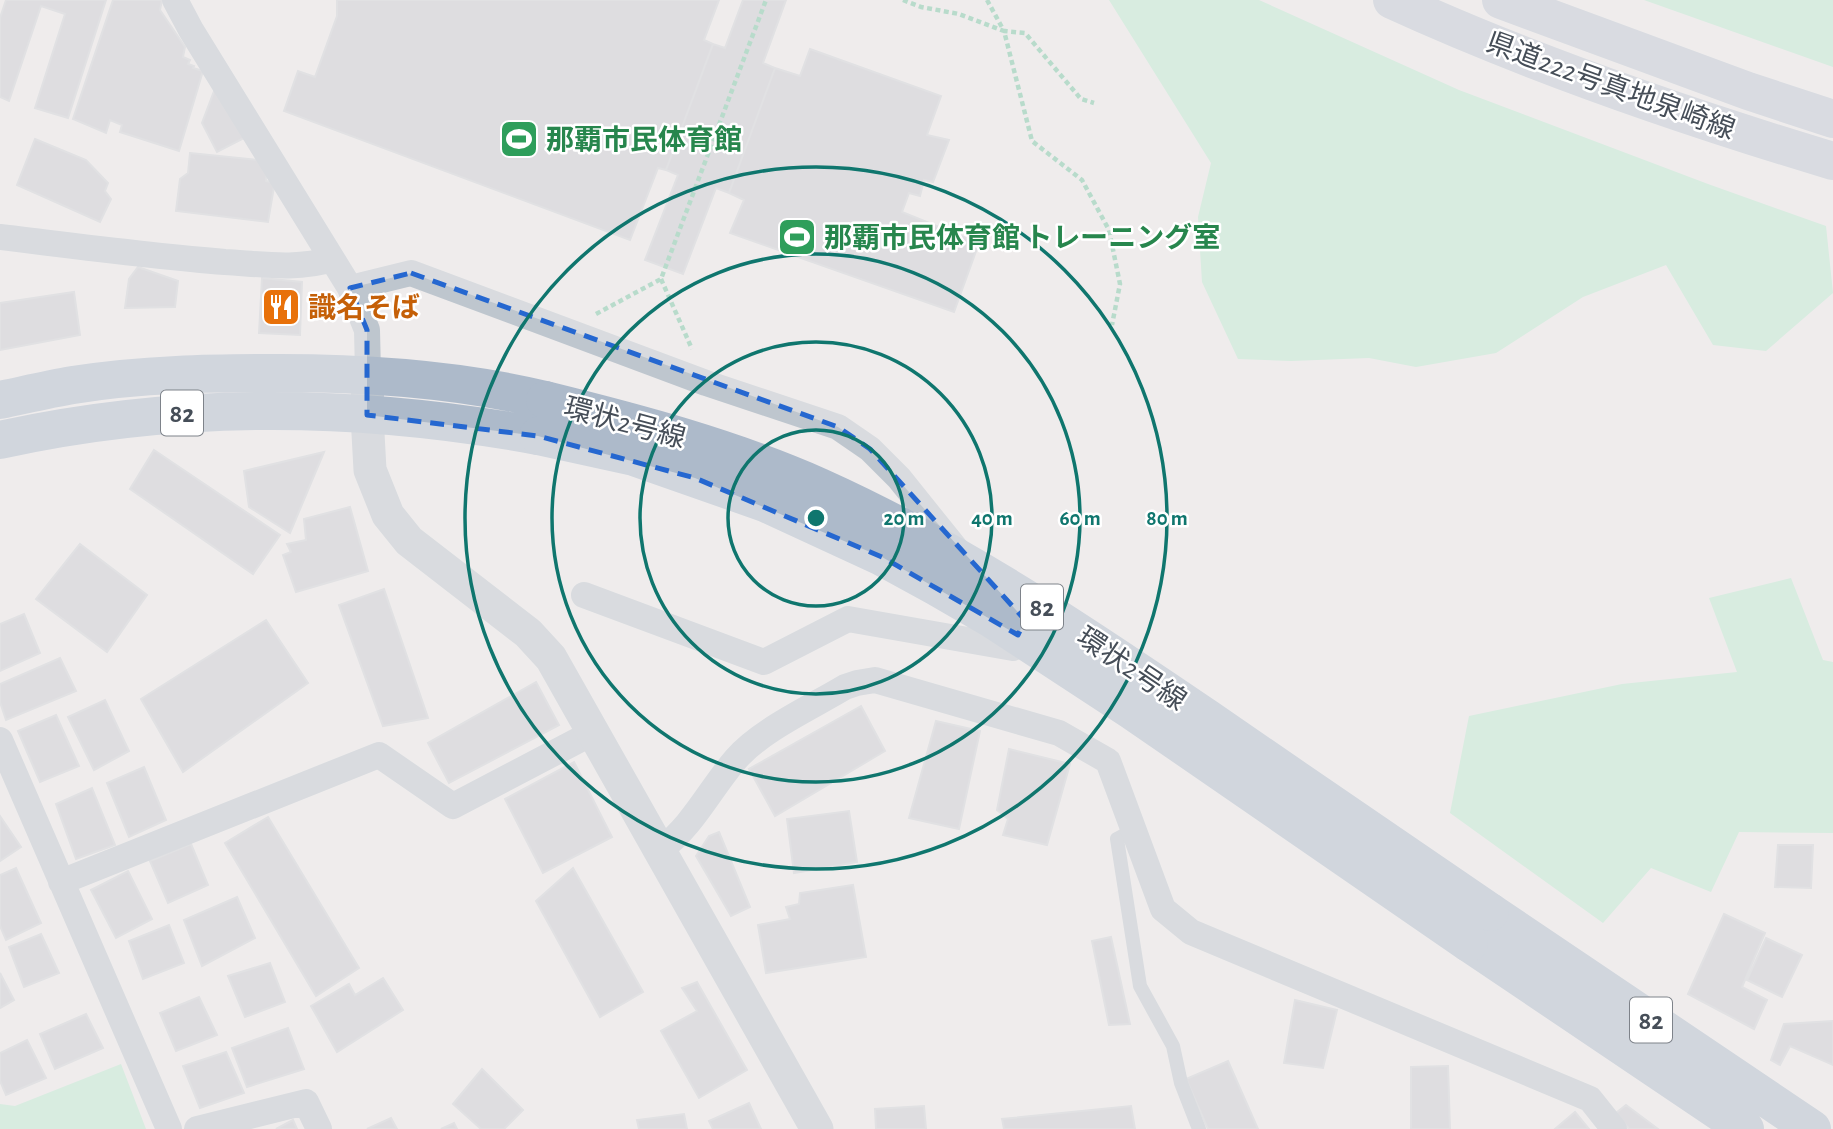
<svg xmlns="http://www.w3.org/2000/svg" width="1833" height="1129" font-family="'Alegreya Sans','Noto Sans JP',sans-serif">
	<rect width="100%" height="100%" fill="#efecec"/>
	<path fill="#bcebd0" d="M1109,0H1259L1459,90L1708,184L1826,226L1833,293L1766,351L1713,345L1666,265L1583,297L1496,353L1416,367L1369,358L1291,361L1238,359L1202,282L1198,217L1211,163Z
		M1644,0H1833V67Z
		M1791,578L1823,660L1833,662V833L1739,832L1711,892L1651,868L1603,923L1450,813L1469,716L1622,684L1737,672L1709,598Z
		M121,1064L146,1129H0V1104L15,1106Z"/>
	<path fill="#cacbd1" stroke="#d0d2d7" stroke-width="2" d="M6,0H106L68,118L35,108L65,14L41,6L9,101L0,97V18Z
		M113,0H162L160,10L185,47L183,57L190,60L188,64L194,66L193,68L203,71L179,151L120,132L122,125L110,120L106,133L73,119Z
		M337,0H719L704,40L713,44L666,170L658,168L630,240L284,111L298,71L315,77L337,16Z
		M743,0H786L763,63L775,68L729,193L716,188L683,274L645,260L678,175L666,170L713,44L725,48Z
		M810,49L941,96L927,135L949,140L933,182L924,180L920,196L909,193L902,212L979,243L954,312L730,233L744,200L729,193L775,68L800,76Z
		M216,86L244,138L217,152L202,123Z
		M35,139L86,160L108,183L105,191L111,199L100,222L17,185Z
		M190,153L259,160L267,174L266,181L271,182L274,187L268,222L176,211L180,179L188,173Z
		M138,267L178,281L175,307L125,308L129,279Z
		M262,278L302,282L300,335L259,333Z
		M74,292L80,335L0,350V303Z
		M154,450L280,535L253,574L130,489Z
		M324,452L290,533L249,507L244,471Z
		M350,507L368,571L296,592L283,555L291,552L287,544L306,540L304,519Z
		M80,544L147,595L107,652L36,599Z
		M384,589L428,718L383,726L339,605Z
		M24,614L40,653L0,671V624Z
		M266,620L308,683L183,772L141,699Z
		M60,658L76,691L6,720L0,702V684Z
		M536,682L559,725L449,783L428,743Z
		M105,700L129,751L94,770L68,717Z
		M861,706L885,751L775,816L749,769Z
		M56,715L79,766L40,782L18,731Z
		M936,721L980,731L959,829L909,818Z
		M1009,749L1070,764L1047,845L1003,835L1008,819L997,810Z
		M574,762L612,837L543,873L505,799Z
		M144,767L166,820L129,837L107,783Z
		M92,788L115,845L76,859L56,804Z
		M849,811L857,862L794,873L787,819Z
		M0,816L21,847L0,861Z
		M268,817L359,968L316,996L225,843Z
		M719,832L750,907L731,916L696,856L709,836Z
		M191,844L208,885L168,903L150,861Z
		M1778,845H1813L1811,888L1775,887Z
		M16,868L41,923L6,940L0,926V875Z
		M573,868L643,992L600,1017L536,901Z
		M128,871L152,919L116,938L91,890Z
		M853,885L866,957L766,973L758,925L790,919L786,907L799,904L800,893Z
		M237,897L255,938L202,966L184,920Z
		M1724,914L1765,933L1742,987L1767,1000L1754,1029L1688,994Z
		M169,925L184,963L143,979L129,941Z
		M41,934L59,973L24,987L9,947Z
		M1111,937L1130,1024L1109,1025L1092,941Z
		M1766,938L1802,955L1782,997L1747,980Z
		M270,963L285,1002L245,1017L228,976Z
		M0,973L14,1000L0,1008Z
		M383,978L403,1010L337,1052L311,1006L349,984L355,995Z
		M697,982L747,1070L699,1098L661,1031L697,1011L682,988Z
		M199,997L217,1035L176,1051L160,1013Z
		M1295,1000L1337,1010L1323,1068L1284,1063Z
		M86,1014L103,1048L55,1069L40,1034Z
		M1833,1021V1065L1790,1046L1780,1065L1771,1060L1784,1024Z
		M288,1028L304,1069L247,1087L232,1048Z
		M27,1040L46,1078L6,1095L0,1081V1053Z
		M226,1052L244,1093L200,1108L183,1066Z
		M1228,1061L1258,1129H1208L1186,1079Z
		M1448,1066L1450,1129H1411V1067Z
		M482,1069L523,1110L504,1129H481L453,1104Z
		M749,1103L761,1129H713L709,1121Z
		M1626,1105L1658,1129H1629L1616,1113Z
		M924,1106L926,1129H876L875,1109Z
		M1131,1106L1135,1129H1004L1002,1119Z
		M1575,1112L1589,1129H1555Z
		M684,1114L687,1129H639L637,1120Z
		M391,1118L397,1129H367Z
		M293,1120L297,1129H276Z
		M454,1123L457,1129H441Z"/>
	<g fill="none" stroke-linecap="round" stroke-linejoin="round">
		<path stroke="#77c6a3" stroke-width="4.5" stroke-dasharray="5 3.5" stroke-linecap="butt" d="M903,0L921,7L959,14L1004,31L1032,141L1082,180L1109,230L1120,284L1112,325
			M987,0L1004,31L1025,33L1081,99L1094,103
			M661,279L692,349
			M596,314L661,279L766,0"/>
		<path stroke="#bec6ce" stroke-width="14" d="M1134,830L1117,839L1140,986L1173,1046L1181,1083L1199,1129"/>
		<path stroke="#bec6ce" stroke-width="26" d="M175,0L191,30L350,288L367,330L368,374
			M0,237C75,246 150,256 225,262C261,264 297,270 332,259
			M350,288L411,273L706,383L838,427L870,449L899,478L956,549
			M584,595L764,662L848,619L1013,648L1019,632
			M0,740L169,1129
			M660,850C693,826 710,789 736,759C761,730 812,707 845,687L857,683L875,680L1059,733L1108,761L1163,909L1191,932L1590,1099L1614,1129
			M61,882L379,755L453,806L594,732
			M197,1129L306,1102L319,1129"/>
		<path stroke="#bec6ce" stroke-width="33" d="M368,374L367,415L370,470L388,515L409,541L528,633L551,658L817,1129"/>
		<path stroke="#bec6d2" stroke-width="38" d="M1392,0C1534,65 1683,116 1833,161
			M1501,0L1748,91L1833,119"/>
		<path stroke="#adbaca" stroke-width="38" d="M0,400C24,395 49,389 73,385C142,374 211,373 281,373C370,373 458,379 545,400
			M0,440C178,401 359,403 538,436
			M1490,912L1812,1129
			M1469,943L1745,1129"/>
		<path stroke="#adbaca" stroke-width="38" d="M545,400C638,423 732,448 820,487C958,549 1082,633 1207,718C1301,783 1395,847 1490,912
			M538,436L634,457L765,503L882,557L935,586L992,619L1131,710L1469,943"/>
	</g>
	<path d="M0 0H1833V1129H0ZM411,273L838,427L870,449L1025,620L1018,635L882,557L695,478L538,436L367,415V330L350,288Z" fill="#efecec" fill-opacity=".55" fill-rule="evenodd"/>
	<path fill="none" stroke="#2567d0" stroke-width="5" stroke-dasharray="14 9" stroke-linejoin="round" d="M411,273L838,427L870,449L1025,620L1018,635L882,557L695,478L538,436L367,415V330L350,288Z"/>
	<g fill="none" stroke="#0f766e" stroke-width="3.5">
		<circle cx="816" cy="518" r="88"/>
		<circle cx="816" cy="518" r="176"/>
		<circle cx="816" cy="518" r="264"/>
		<circle cx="816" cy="518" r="351"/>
	</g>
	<defs>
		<symbol id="stadium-square" viewBox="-11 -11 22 22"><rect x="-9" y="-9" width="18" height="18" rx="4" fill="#2e9e5b" stroke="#fff"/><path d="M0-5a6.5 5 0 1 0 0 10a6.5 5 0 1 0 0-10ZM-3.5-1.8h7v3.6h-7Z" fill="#fff"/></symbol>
		<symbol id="restaurant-square" viewBox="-11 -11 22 22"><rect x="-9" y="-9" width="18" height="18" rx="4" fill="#e8710a" stroke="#fff"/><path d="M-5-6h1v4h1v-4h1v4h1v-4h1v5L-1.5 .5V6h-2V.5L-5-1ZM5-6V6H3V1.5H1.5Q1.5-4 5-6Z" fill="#fff"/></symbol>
	</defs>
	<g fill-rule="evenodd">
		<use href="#stadium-square" x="497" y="117" width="44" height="44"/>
		<use href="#stadium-square" x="775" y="215" width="44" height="44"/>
		<use href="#restaurant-square" x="259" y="285" width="44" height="44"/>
	</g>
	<g text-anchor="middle" stroke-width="5" stroke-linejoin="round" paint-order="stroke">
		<g fill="#fff" stroke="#7e838a" stroke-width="2">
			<rect x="161" y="390.5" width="42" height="45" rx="5"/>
			<rect x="1021" y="584.5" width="42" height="45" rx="5"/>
			<rect x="1630" y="997.5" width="42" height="45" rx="5"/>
		</g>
		<g font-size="26" font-weight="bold" fill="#464e58">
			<text x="182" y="422">82</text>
			<text x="1042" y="616">82</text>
			<text x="1651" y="1029">82</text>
		</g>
		<g font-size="28" fill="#464e58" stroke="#fff">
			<text transform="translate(1611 85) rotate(20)" y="10">県道222号真地泉崎線</text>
			<text transform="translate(625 422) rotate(15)" y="10">環状2号線</text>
			<text transform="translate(1132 668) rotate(34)" y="10">環状2号線</text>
		</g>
		<g font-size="28" font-weight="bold" fill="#27864d" stroke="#fff" text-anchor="start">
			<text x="546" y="149">那覇市民体育館</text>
			<text x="824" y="247">那覇市民体育館 トレーニング室</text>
		</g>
		<g font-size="28" font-weight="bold" fill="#c56008" stroke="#fff" text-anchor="start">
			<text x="308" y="317">識名そば</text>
		</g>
	</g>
	<circle cx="816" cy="518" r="10" fill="#0f766e" stroke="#fff" stroke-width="3.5"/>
	<g font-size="21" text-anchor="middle" font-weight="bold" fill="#0f766e" stroke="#fff" stroke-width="5" stroke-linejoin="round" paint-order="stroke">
		<text x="904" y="525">20 m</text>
		<text x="992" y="525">40 m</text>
		<text x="1080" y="525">60 m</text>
		<text x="1167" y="525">80 m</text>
	</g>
</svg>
